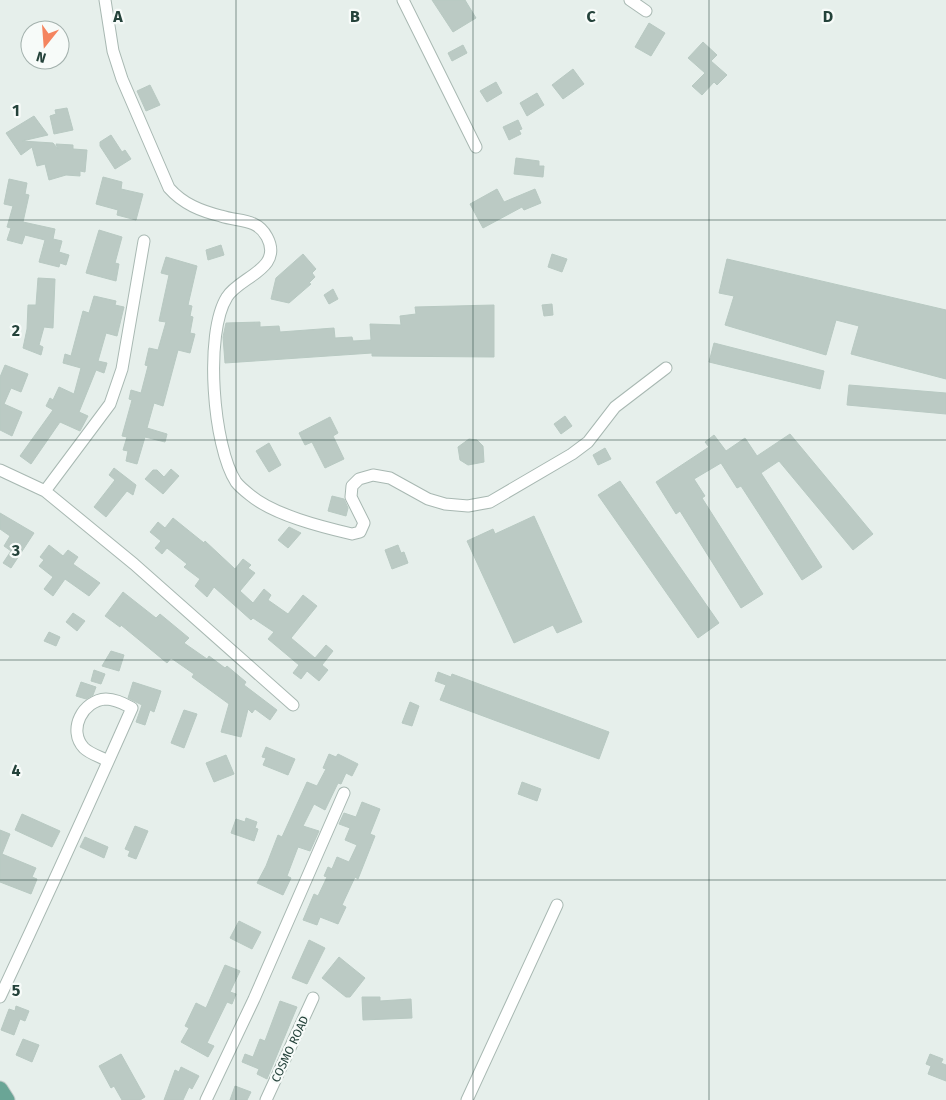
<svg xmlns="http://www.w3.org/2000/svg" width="946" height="1100" font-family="'Fira Sans',sans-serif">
	<rect width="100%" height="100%" fill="#e6efeb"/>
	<path fill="#bbcac4" stroke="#b8c9c2" d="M432,0H465L476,18L453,32Z
		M649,23L665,33L651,56L635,47Z
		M703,42L717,55L711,61L727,75L717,85L714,82L702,95L692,86L705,73L688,58Z
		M463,45L467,53L452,61L448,53Z
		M573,69L584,84L563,99L552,85Z
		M496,82L502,93L487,102L480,91Z
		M150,85L160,105L146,111L137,91Z
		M537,93L544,105L527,116L520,103Z
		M67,108L73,130L54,134L50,116L56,114L55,110Z
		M34,116L48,135L22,141L53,143L58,149L56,144L73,145V149L87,150L85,172L80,171V176L66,175L49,180L45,164L37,166L32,147L21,155L6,133Z
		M518,120L522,129L519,130L521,134L509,140L503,127Z
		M111,135L122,152L125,150L131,159L115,169L100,146V142Z
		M516,158L539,161V166H544L543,177L514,174Z
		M103,177L122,182L121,189L143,194L136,220L117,215L118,210L96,204Z
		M9,179L27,183L25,194L29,195L23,222L55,229L53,239L62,241L59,252L69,255L66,265L60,263L59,267L39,262L45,240L25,235L22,244L7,240L11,228L7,227L13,206L4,204Z
		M497,189L504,202L535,189L541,203L524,210L522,207L483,228L470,204Z
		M99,230L122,237L115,263L119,264L116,281L86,273Z
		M221,245L224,255L208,260L206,250Z
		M303,254L316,269L312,273L315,277L309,283L311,284L289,303L271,299L276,278Z
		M552,254L567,259L562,272L548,267Z
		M166,257L197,266L188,305L192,306L190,316L193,317L190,333L195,334L190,353L178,350L163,406L154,403L147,428L167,434L165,442L145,437L137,464L126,461L128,451L123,450L127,437L122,436L132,400L129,399L131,390L141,393L148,366L145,365L149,348L158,350L166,322L159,321L169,275L161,273Z
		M727,259L946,310V379L851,354L859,326L836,320L826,355L725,325L734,296L719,293Z
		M38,278L55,279L53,328L44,327L39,345L43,347L41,355L23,348L27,329L28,305H36Z
		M333,289L338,299L329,304L324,295Z
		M94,296L116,301L115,305L124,307L117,336L106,333L98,361L107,363L104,373L96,370L79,412L88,416L80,431L60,422L31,464L20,456L53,410L46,406L50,398L53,400L59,387L74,394L81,368L63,363L65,354L71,356L83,311L89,313Z
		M552,304L553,315L544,316L542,305Z
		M494,305V357L372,356V353L225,363L223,337L226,323L260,322V327L279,326L280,332L334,328L335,338L352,337L353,341L371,340L370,324L401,325L400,316L416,314L415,307Z
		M714,343L824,371L820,389L709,362Z
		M5,365L28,374L21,392L11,388L4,404L22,412L12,436L0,430V377Z
		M849,385L946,393V414L847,405Z
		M565,416L572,426L561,434L554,424Z
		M330,417L338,433L333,436L344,459L325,468L312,442L305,445L299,433Z
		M790,434L873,534L853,550L779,461L761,473L822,567L802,580L741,486L737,488L721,463L694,479L705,496L702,498L763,594L741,608L680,511L676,514L656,482L709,447L705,442L714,435L726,451L745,438L757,456Z
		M469,439L477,440L483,446L484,462L468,465L460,460L458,447Z
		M269,443L281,465L269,472L256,451Z
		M605,448L611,459L598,465L593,455Z
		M114,468L136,485L133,495L127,491L106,517L94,507L115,480L109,475Z
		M171,469L179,476L163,494L145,479L153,470H157L164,477Z
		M620,481L719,623L698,638L598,495Z
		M332,496L344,499L348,508L346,516L328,511Z
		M0,513L34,533L11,568L3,563L11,551L4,546L10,536L0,529Z
		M534,516L582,622L557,633L553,625L514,643L467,541L493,529L495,534Z
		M173,518L204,543L205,541L235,569L243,559L251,565L248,568L255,573L240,591L253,603L264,589L271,595L268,600L288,614L303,595L317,606L291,638L315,658L326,645L333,651L322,665L328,670L319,681L307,671L301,679L293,673L299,665L268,639L274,632L253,618L251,620L214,587L207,597L195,586L200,579L184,567L187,564L167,548L162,554L155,548L161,541L150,532L158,522L165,528Z
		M289,527L301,533L288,548L278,540Z
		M49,545L63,556L68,550L78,557L73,564L100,583L89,596L65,579L53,596L44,589L53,577L39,566L44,560L40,557Z
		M398,545L401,553L404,552L408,563L392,569L385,550Z
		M123,592L156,618L160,614L189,638L184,643L207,659L209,656L225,668L227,666L246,682L244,685L277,710L270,720L255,709L252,713L248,709L241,737L221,732L229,704L192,677L194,674L171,658L167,663L121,625L120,627L105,616Z
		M73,613L85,621L77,631L66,622Z
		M49,632L60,637L56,646L44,641Z
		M111,651L124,655L119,671L102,666Z
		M94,670L105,674L101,684L91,681Z
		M438,672L451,677L452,674L609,732L599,759L440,700L446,685L435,681Z
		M81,682L96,687L93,695L86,699L76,696Z
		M133,682L161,691L154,712L150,710L145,725L136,722L142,705L128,698Z
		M410,702L419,706L412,726L402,723Z
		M184,710L197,714L184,748L171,743Z
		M266,747L295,759L288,775L263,765L266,758L262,757Z
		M329,754L336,757L338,754L358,764L352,776L346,773L341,784L338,783L325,810L314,804L303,826L319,831L310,851L298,847L287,876L291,878L283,895L257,883L266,866L278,835L282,837L307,782L317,786L326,769L323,768Z
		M226,755L234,774L214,782L206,763Z
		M522,782L541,789L537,801L518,794Z
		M362,802L380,809L370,834L375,836L358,879L355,877L342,905L346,907L338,924L320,917L317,925L303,920L314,894L318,896L327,877L324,876L328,867L332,869L337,857L349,862L357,845L345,840L350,828L339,824L344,813L356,817Z
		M22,814L60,831L52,847L15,830Z
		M246,818L257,822L255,828L258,829L254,841L231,833L236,819L245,822Z
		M135,826L148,831L136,859L128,856L130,851L125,849Z
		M0,830L10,834L2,854L36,868L32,877L37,879L31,894L0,882Z
		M85,837L108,847L104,858L80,847Z
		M239,921L261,932L252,949L230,938Z
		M309,940L325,948L307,984L292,978Z
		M339,957L365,978L350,997H346L322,978Z
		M225,965L240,971L230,992L236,994L232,1004L227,1002L207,1043L214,1046L208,1057L181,1042L189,1028L185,1026L196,1003L206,1008Z
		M362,997H380V1001L411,999L412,1018L363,1020Z
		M280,1001L297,1007L267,1079L257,1074L259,1069L242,1062L245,1054L253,1057L260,1039L265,1041Z
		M16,1006L29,1011L25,1021L20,1019L14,1035L1,1030L9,1009L15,1011Z
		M23,1039L39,1045L32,1062L16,1055Z
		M121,1054L145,1097L140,1100H122L114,1086L111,1088L99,1066Z
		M930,1054L943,1059L941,1063L946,1065V1081L928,1074L931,1066L926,1064Z
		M181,1067L199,1076L192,1089L189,1087L183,1100H164L175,1070L179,1072Z
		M235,1086L251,1092L247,1100H230Z"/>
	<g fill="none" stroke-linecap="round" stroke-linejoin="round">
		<defs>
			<path id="minor" d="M105,0L113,51L122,79L169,188C183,204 201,211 221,216C239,222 257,218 267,237C284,269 239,277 227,297C204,333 213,447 236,482C239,486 245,491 250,495C274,515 322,527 352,534L360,532L364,523L351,497L352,486L359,479L373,475L390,478L428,499L445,504L468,506L490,502L572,454L588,442L615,407L666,368
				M403,0L476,147
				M630,0L646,11
				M0,470L45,491L134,564L293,705
				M45,491L110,404L122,369L144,241
				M0,997C45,901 89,805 132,708C124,704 116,699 106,699C83,700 67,730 84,748C90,754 101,757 108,761
				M206,1100L254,999L344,793
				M266,1100L313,998
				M467,1100L557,905"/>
			<path id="major" d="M0,1089L7,1100"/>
		</defs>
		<use href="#minor" stroke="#a8b8b2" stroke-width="13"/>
		<use href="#major" stroke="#c2cac8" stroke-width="17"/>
		<use href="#minor" stroke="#fff" stroke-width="11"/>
		<use href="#major" stroke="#6aa596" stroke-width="15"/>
	</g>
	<path fill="none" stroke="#24423a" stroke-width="1" stroke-opacity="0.55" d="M236,0V1100M473,0V1100M709,0V1100M0,220H946M0,440H946M0,660H946M0,880H946"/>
	<g text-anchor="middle" stroke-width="4.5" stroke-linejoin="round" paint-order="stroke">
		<g font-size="12" fill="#24423a" stroke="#f7fbf9">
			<text transform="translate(290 1049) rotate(-65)" y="4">COSMO ROAD</text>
		</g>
	</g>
	<g font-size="16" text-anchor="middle" font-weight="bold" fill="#24423a" stroke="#f7fbf9" stroke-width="4.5" stroke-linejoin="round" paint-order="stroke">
		<text x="118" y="22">A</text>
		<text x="355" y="22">B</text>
		<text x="591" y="22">C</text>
		<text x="828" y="22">D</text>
		<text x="16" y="116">1</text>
		<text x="16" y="336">2</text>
		<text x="16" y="556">3</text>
		<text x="16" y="776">4</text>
		<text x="16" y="996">5</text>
	</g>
	<g transform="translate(45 45) rotate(197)"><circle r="24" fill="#f7fbf9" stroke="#a3b1ad"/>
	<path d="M0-4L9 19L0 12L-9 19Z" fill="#f4845f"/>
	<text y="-8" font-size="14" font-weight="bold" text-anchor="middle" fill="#24423a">N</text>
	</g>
</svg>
